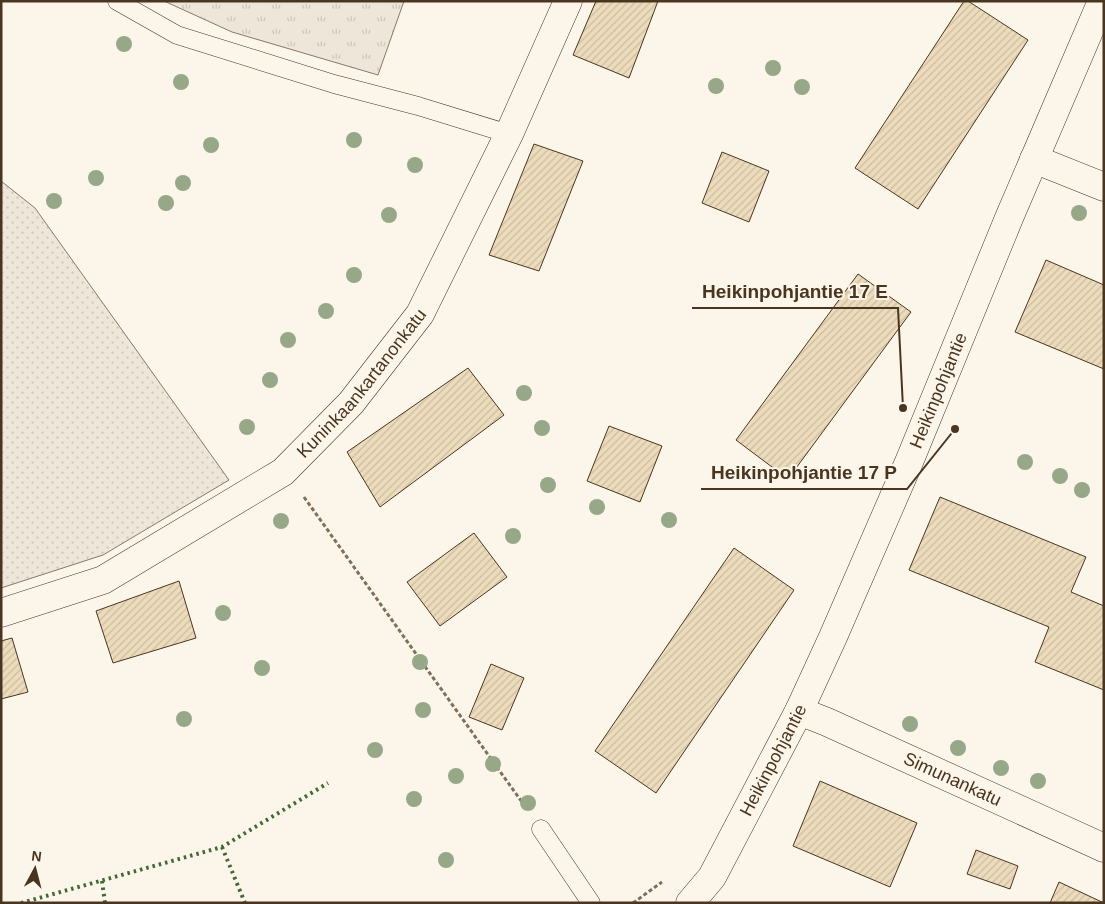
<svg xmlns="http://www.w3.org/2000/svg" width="1105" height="904" font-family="Arial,sans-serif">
	<defs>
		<pattern id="grass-tufts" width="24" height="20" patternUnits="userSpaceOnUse" patternTransform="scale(1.25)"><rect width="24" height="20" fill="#ede6d9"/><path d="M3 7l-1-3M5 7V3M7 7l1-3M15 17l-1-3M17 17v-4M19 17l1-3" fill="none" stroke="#cdc6ba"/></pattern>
		<pattern id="garden-dots" width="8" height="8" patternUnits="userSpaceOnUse" patternTransform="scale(1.25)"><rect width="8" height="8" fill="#ede6d9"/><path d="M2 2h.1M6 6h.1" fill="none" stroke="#cdc6ba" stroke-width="1.8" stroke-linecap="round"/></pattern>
		<pattern id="building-hatch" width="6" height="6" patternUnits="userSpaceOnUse" patternTransform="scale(1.25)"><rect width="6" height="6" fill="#ecdcbc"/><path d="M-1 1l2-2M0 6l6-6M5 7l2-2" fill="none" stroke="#ccbda1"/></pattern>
	</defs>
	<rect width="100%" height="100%" fill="#fbf6e9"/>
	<path fill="url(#grass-tufts)" stroke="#887966" d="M164,1H404L378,75L232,32Z"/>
	<path fill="url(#garden-dots)" stroke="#887966" d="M1,181L35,208L229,480L103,555L1,588Z"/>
	<path fill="url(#building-hatch)" stroke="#4a3520" d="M596,1H658L629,78L573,55Z
		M964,1H968L1028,40L918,209L855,168Z
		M534,144L583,161L539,271L489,255Z
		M722,152L769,171L749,222L702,203Z
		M1046,260L1104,285V369L1015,332Z
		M858,274L911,312L788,479L736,440Z
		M468,368L504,415L380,507L347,452Z
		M609,426L662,446L640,502L587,481Z
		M940,497L1086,557L1071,592L1104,606V690L1035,662L1049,627L909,570Z
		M474,533L507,577L440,626L407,582Z
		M734,548L794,590L656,793L595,751Z
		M179,581L196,638L113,663L96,611Z
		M12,638L28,692L1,699V641Z
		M491,664L524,678L502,730L469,717Z
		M820,781L917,823L890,887L793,846Z
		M976,850L1018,866L1010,889L967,874Z
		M1059,882L1104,903H1050Z"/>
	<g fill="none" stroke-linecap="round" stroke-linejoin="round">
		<defs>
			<path id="service" d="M117,1L177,35L334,84L418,106L509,134
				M541,829L591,903"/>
			<g id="minor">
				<path d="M1034,159L1104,187"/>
				<path id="s1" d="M1,613L103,580L283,472L351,403L420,314L509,134L568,1"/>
				<path id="s2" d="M799,711L827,722L1104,848"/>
			</g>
			<g id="tertiary">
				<path id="s3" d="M690,903L712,877L799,711L833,637L909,462L1009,218L1102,1"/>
			</g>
		</defs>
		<use href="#service" stroke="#4a3520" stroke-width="19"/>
		<use href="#minor" stroke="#4a3520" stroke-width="29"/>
		<use href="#tertiary" stroke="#4a3520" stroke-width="29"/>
		<path stroke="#7f6f5c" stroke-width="3" stroke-dasharray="4 2.5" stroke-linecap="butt" d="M304,497L524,805
			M633,903L662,882"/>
		<use href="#service" stroke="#fbf6e9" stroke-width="18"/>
		<use href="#minor" stroke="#fbf6e9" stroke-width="28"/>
		<use href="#tertiary" stroke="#fbf6e9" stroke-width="28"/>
		<path stroke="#436837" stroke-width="4" stroke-dasharray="2.5 4" stroke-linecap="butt" d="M222,847L245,903
			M102,881L105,903
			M21,903L222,847L328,783"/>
	</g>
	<g fill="#96a887">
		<circle cx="124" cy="44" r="8"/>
		<circle cx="773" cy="68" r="8"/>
		<circle cx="181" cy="82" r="8"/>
		<circle cx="716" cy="86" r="8"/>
		<circle cx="802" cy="87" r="8"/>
		<circle cx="354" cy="140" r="8"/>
		<circle cx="211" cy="145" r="8"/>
		<circle cx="415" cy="165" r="8"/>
		<circle cx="96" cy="178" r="8"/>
		<circle cx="183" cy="183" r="8"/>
		<circle cx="54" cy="201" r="8"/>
		<circle cx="166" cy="203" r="8"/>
		<circle cx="1079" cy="213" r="8"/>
		<circle cx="389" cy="215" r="8"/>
		<circle cx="354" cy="275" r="8"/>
		<circle cx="326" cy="311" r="8"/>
		<circle cx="288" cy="340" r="8"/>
		<circle cx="270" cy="380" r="8"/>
		<circle cx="524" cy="393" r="8"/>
		<circle cx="247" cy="427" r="8"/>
		<circle cx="542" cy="428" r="8"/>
		<circle cx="1025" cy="462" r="8"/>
		<circle cx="1060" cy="476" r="8"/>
		<circle cx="548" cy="485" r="8"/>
		<circle cx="1082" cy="490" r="8"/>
		<circle cx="597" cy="507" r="8"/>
		<circle cx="669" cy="520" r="8"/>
		<circle cx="281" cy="521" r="8"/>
		<circle cx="513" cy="536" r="8"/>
		<circle cx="223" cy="613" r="8"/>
		<circle cx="420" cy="662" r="8"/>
		<circle cx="262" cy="668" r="8"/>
		<circle cx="423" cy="710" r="8"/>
		<circle cx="184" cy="719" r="8"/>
		<circle cx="910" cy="724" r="8"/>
		<circle cx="958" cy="748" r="8"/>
		<circle cx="375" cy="750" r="8"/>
		<circle cx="493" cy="764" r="8"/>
		<circle cx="1001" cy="768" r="8"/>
		<circle cx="456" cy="776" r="8"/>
		<circle cx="1038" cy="781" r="8"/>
		<circle cx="414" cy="799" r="8"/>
		<circle cx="528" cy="803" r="8"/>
		<circle cx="446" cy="860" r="8"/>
	</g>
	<g text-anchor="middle" stroke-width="4" stroke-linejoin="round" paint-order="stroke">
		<g font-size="18" fill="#4a3520" stroke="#fbf6e9">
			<text dy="6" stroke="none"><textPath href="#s1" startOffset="436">Kuninkaankartanonkatu</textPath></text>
			<text dy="6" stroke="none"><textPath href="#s3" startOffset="571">Heikinpohjantie</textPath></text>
			<text dy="6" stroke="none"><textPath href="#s3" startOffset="166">Heikinpohjantie</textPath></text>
			<text dy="6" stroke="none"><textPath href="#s2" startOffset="168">Simunankatu</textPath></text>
		</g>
	</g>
	<path fill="none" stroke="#4a3520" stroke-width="2" d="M903 408L898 308H692M955 429L907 489H701"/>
	<g fill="#4a3520" stroke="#fbf6e9" stroke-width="2">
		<circle cx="903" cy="408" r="5"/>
		<circle cx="955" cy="429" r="5"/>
	</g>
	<g font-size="19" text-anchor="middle" font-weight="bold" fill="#4a3520" stroke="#fbf6e9" stroke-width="4" stroke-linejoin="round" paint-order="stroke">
		<text x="795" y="298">Heikinpohjantie 17 E</text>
		<text x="804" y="479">Heikinpohjantie 17 P</text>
	</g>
	<rect width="1105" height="904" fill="none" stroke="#4a3520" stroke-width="5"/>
	<g transform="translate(35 869) rotate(7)" stroke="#fbf6e9" stroke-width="4" paint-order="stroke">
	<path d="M0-4L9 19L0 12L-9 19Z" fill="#4a3520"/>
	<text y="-8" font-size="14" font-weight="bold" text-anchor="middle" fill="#4a3520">N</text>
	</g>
</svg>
